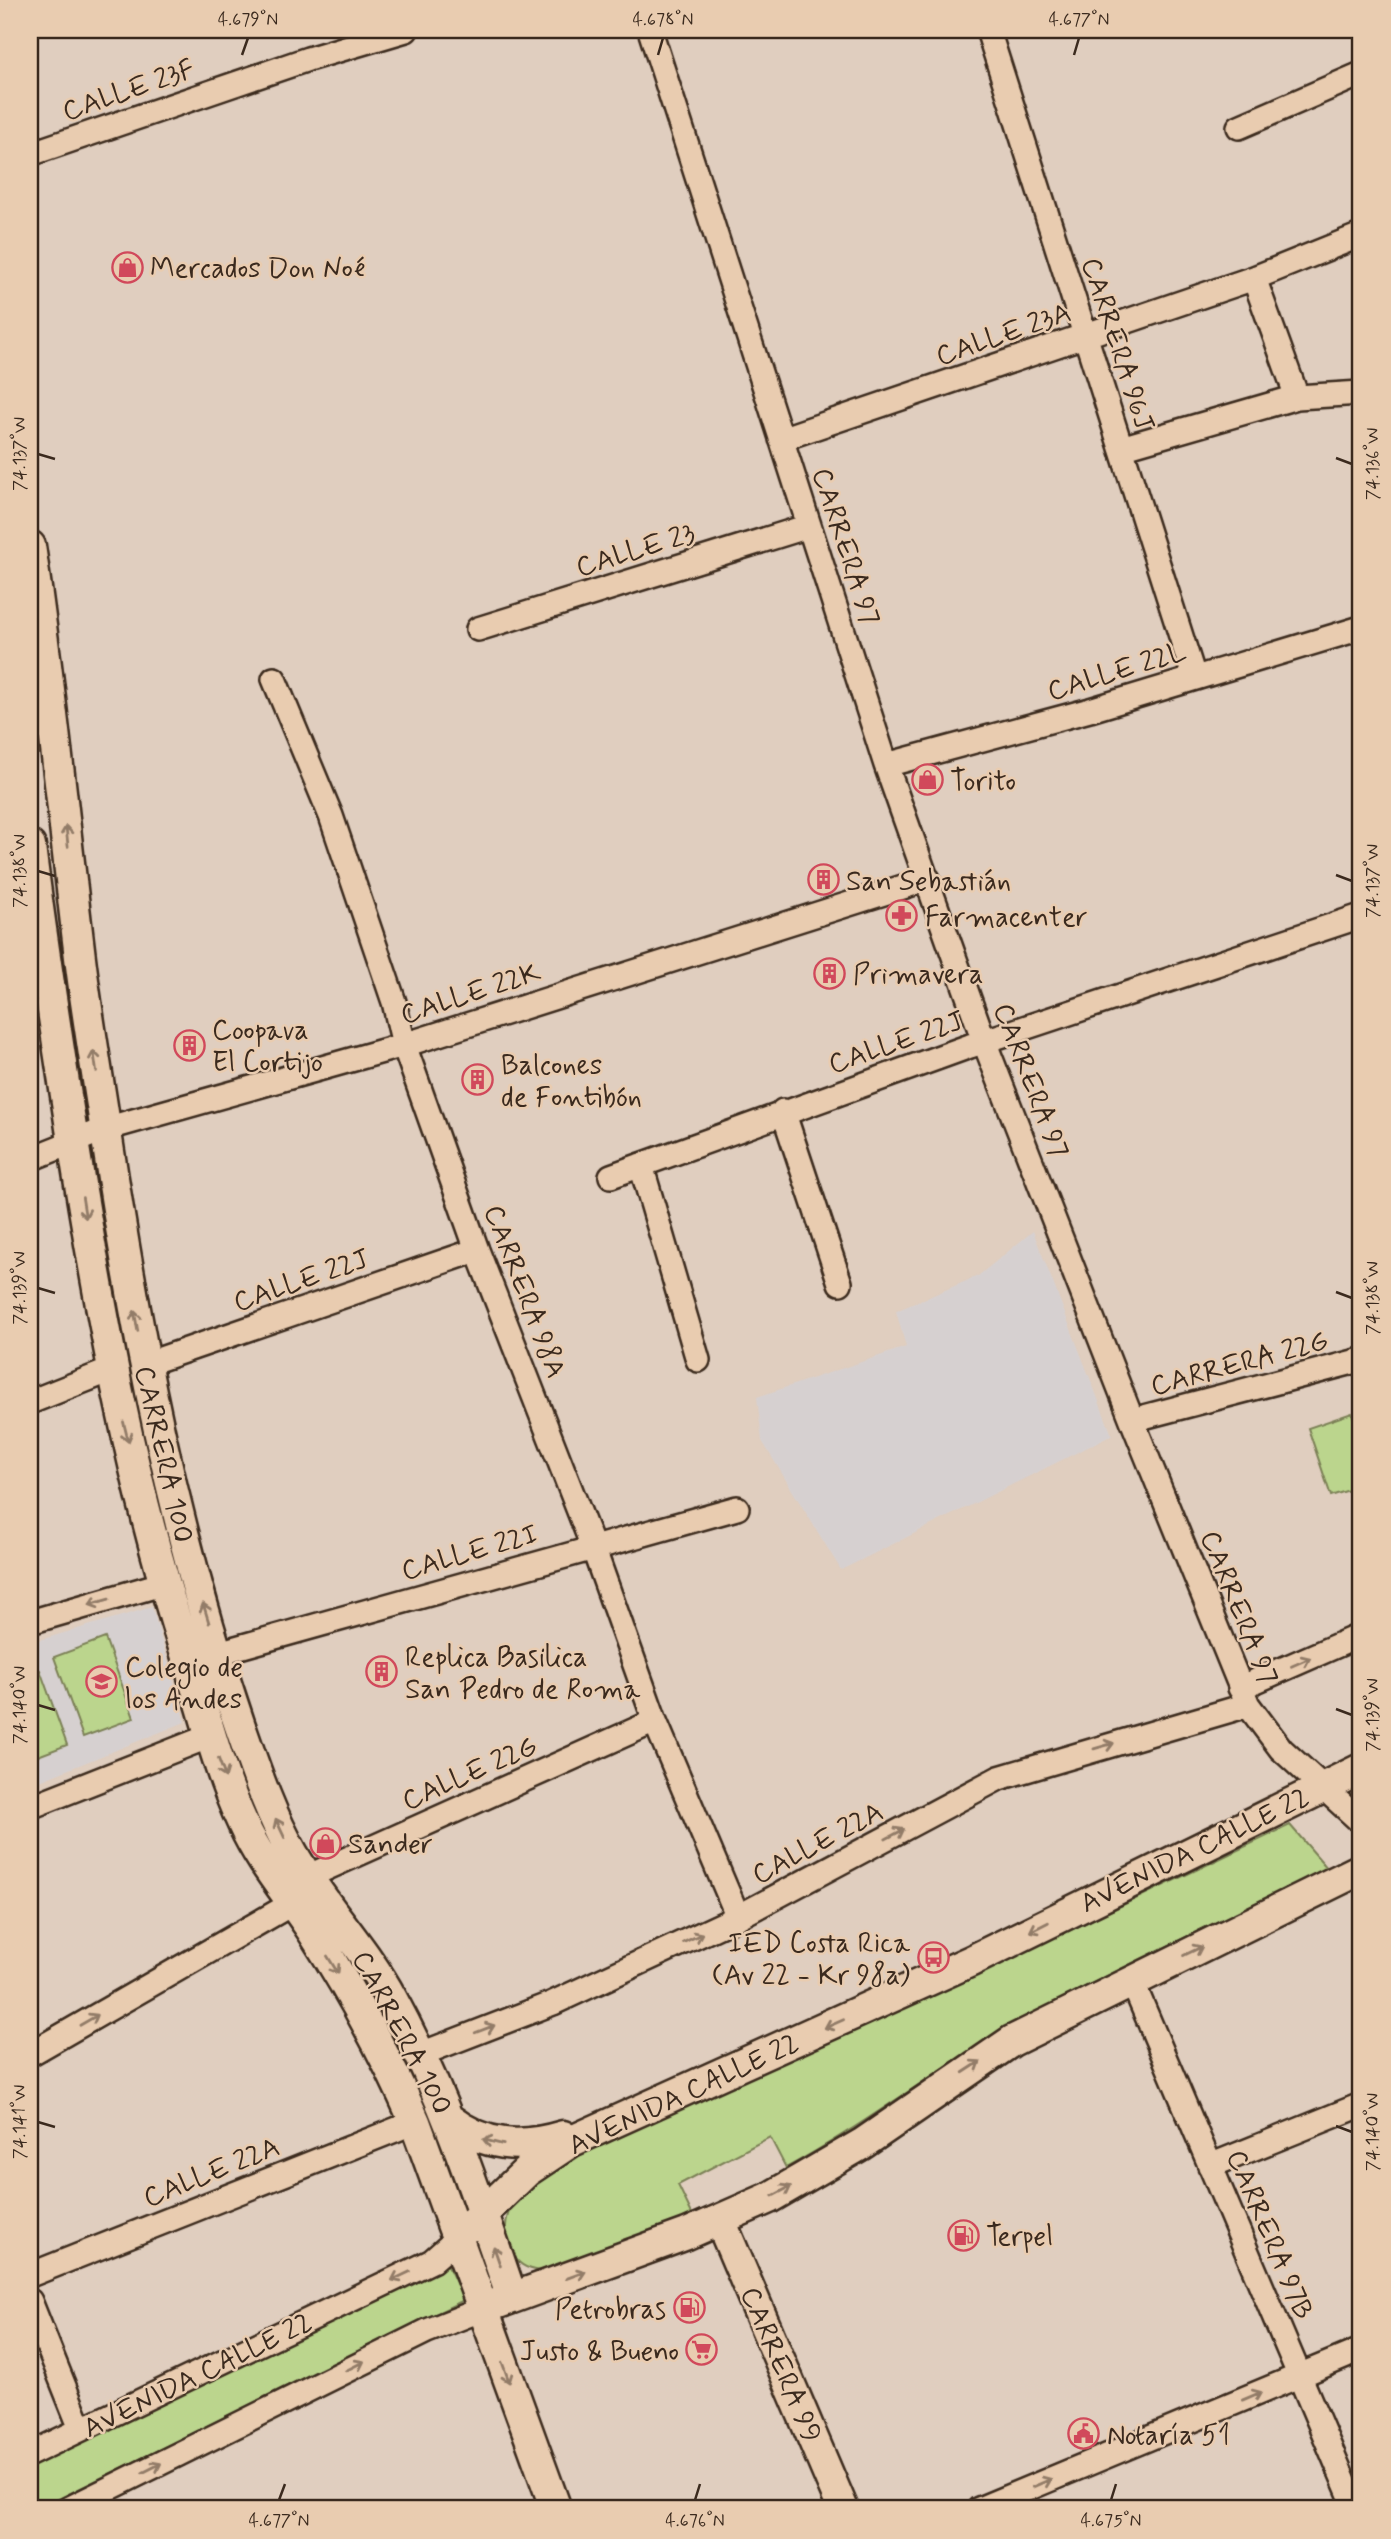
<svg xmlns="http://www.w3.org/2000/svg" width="1391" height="2539" font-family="Mynerve,sans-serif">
	<rect width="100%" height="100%" fill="#e0cebf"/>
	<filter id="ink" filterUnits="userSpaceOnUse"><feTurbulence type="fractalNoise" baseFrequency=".0143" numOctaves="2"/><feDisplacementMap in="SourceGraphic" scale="14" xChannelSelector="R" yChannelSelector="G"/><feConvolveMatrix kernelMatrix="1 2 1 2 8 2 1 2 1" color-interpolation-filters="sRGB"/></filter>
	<g filter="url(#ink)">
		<path fill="#d6d0d0" d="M1033,1231L1112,1435L841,1570L762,1441L757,1397L906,1347L896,1311L978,1276Z
			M152,1607L185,1722L30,1785V1643Z"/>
		<path fill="#bbd58d" stroke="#7b8056" stroke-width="2" d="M1352,1413L1361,1440V1486L1331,1496L1308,1428Z
			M105,1638L134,1718L83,1737L54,1657Z
			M40,1670L67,1745L30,1759V1674Z
			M1290,1825L1328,1869C1227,1918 1123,1965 1024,2019C942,2064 869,2123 786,2168L770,2137L678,2185L693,2216L541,2271C526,2269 517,2264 511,2251C490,2203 536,2181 569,2156L1018,1955Z
			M447,2264L464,2300L38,2509H30V2466Z"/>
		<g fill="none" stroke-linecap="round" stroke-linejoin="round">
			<defs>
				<path id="minor" d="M650,30L886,765L984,1041L1132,1420L1248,1705L1281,1749L1361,1822
					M988,30L1194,677
					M1239,127L1361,74
					M30,154L308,59L406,30
					M1254,278L1297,397
					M781,439L1254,278L1361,235
					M1121,448L1297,397L1361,393
					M478,629L809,526
					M274,679L331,816L394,1002L404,1045L477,1250L593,1547L655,1721L738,1917
					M886,765L1090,710L1361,628
					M783,1111L840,1283
					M30,1159L105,1129L404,1045L928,879
					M641,1165L698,1360
					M611,1176L970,1046L1361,916
					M143,1365L477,1250
					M30,1402L111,1370
					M1132,1420L1361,1360
					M30,1622L165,1583
					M218,1653L737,1508
					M1240,1688L1361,1635
					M30,1807L210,1736
					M307,1877L655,1721
					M1132,1981L1356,2509
					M30,2054L293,1903
					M421,2054L553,2003L738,1917L999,1778L1248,1705
					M1210,2166L1361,2105
					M30,2275L415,2122
					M30,2301L81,2429
					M30,2454L432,2261L457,2239
					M68,2509L427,2331L483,2309
					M979,2509L1361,2350"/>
				<path id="major" d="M30,546C50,680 63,815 79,949C86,1010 97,1071 106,1132C136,1334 174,1533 240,1726C255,1769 270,1814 293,1854C322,1905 364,1947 392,1999C444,2094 477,2196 512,2298
					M30,846C42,945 58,1043 73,1141C101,1317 132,1487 187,1657C205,1713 218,1770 243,1824C261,1864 289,1895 313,1932C352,1993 386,2055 415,2122L556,2509
					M449,2119C485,2147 520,2149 563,2136
					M720,2220L843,2509
					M470,2226L527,2171L572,2141L971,1961L1361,1769
					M493,2305L687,2234L769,2198L862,2144L1012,2041L1361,1869"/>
			</defs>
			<use href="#minor" stroke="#3b2a1e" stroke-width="28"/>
			<use href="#major" stroke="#3b2a1e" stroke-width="35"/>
			<use href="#minor" stroke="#e9ccb0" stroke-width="23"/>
			<use href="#major" stroke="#e9ccb0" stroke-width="30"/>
		</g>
		<defs><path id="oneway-shaft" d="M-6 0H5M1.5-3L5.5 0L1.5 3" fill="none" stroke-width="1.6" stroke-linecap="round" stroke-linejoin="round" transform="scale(1.75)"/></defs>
		<g stroke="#927b67">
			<use href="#oneway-shaft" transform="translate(67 836) rotate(-96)"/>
			<use href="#oneway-shaft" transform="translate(95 1061) rotate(-98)"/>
			<use href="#oneway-shaft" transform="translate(84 1208) rotate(81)"/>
			<use href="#oneway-shaft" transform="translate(136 1321) rotate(-100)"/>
			<use href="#oneway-shaft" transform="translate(126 1432) rotate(76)"/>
			<use href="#oneway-shaft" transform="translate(99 1602) rotate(164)"/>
			<use href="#oneway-shaft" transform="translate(206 1613) rotate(-107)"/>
			<use href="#oneway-shaft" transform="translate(1301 1662) rotate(-24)"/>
			<use href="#oneway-shaft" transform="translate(1104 1746) rotate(-16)"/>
			<use href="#oneway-shaft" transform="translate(222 1768) rotate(69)"/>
			<use href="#oneway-shaft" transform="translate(280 1828) rotate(-115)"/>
			<use href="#oneway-shaft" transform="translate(895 1834) rotate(-28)"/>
			<use href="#oneway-shaft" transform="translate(1039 1927) rotate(153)"/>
			<use href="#oneway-shaft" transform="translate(693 1938) rotate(-25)"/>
			<use href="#oneway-shaft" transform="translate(1193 1951) rotate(-26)"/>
			<use href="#oneway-shaft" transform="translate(333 1965) rotate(58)"/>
			<use href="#oneway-shaft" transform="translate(89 2020) rotate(-30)"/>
			<use href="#oneway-shaft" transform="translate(834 2024) rotate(156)"/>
			<use href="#oneway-shaft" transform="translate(485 2029) rotate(-21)"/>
			<use href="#oneway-shaft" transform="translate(972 2067) rotate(-33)"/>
			<use href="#oneway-shaft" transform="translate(493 2142) rotate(-166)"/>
			<use href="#oneway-shaft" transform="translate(782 2191) rotate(-28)"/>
			<use href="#oneway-shaft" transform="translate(497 2256) rotate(-109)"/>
			<use href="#oneway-shaft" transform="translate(576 2275) rotate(-20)"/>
			<use href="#oneway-shaft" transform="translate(401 2276) rotate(154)"/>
			<use href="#oneway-shaft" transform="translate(355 2366) rotate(-27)"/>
			<use href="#oneway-shaft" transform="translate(506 2373) rotate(70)"/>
			<use href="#oneway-shaft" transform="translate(1252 2396) rotate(-23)"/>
			<use href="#oneway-shaft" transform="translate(152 2468) rotate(-27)"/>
			<use href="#oneway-shaft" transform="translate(1042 2483) rotate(-23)"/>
		</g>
	</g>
	<path fill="none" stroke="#3b2a1e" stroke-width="2.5" d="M242,55L248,38M658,55L663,38M1074,55L1079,38M38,454L55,459M1336,458L1352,464M38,871L55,876M1336,875L1352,881M38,1288L55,1293M1336,1292L1352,1298M38,1705L55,1710M1336,1709L1352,1715M38,2122L55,2127M1336,2126L1352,2132M279,2500L285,2484M695,2500L700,2484M1111,2500L1116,2484"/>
	<defs>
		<symbol id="shop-ring" viewBox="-11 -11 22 22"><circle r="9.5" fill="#e9ccb0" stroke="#d1495b" stroke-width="1.5"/><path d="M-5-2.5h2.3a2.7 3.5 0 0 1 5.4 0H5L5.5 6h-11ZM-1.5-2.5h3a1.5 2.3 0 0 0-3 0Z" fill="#d1495b"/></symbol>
		<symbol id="building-ring" viewBox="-11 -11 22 22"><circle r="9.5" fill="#e9ccb0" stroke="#d1495b" stroke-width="1.5"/><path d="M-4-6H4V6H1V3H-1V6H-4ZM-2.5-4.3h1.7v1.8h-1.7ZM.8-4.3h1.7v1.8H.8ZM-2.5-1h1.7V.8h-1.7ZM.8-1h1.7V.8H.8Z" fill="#d1495b"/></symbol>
		<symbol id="pharmacy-ring" viewBox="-11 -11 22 22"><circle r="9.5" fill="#e9ccb0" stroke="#d1495b" stroke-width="1.5"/><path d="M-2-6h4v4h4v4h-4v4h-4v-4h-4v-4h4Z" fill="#d1495b"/></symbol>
		<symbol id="school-ring" viewBox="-11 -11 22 22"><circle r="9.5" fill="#e9ccb0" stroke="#d1495b" stroke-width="1.5"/><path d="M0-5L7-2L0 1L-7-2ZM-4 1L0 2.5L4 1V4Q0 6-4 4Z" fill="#d1495b"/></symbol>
		<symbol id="bus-ring" viewBox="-11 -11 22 22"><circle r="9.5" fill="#e9ccb0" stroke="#d1495b" stroke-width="1.5"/><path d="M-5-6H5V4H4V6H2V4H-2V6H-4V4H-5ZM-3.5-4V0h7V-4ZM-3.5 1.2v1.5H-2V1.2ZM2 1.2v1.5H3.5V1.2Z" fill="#d1495b"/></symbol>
		<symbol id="fuel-ring" viewBox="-11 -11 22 22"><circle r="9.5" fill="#e9ccb0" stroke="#d1495b" stroke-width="1.5"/><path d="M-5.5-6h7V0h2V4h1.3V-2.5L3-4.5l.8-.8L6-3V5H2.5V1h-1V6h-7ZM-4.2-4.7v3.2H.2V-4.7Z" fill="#d1495b"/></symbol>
		<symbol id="supermarket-ring" viewBox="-11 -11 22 22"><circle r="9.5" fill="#e9ccb0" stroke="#d1495b" stroke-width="1.5"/><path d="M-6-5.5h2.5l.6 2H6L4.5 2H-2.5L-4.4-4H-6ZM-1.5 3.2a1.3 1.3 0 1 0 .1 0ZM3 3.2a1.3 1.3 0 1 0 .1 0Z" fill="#d1495b"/></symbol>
		<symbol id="civic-ring" viewBox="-11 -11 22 22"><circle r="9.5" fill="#e9ccb0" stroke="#d1495b" stroke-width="1.5"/><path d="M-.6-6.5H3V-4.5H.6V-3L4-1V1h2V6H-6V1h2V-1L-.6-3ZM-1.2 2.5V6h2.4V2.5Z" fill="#d1495b"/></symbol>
	</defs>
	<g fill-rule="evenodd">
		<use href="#shop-ring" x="110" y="250" width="35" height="35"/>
		<use href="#shop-ring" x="910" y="762" width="35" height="35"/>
		<use href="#building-ring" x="806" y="862" width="35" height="35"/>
		<use href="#pharmacy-ring" x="884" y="898" width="35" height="35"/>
		<use href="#building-ring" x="812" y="956" width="35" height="35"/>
		<use href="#building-ring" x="172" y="1028" width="35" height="35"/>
		<use href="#building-ring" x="460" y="1062" width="35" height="35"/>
		<use href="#building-ring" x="364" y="1654" width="35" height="35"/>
		<use href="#school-ring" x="84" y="1664" width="35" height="35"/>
		<use href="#shop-ring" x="308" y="1826" width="35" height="35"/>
		<use href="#bus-ring" x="916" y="1940" width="35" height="35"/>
		<use href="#fuel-ring" x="946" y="2218" width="35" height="35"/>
		<use href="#fuel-ring" x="672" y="2290" width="35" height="35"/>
		<use href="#supermarket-ring" x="684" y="2332" width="35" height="35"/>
		<use href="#civic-ring" x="1066" y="2416" width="35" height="35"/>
	</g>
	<g text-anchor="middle" stroke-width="5" stroke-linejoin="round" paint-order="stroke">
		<g font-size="28" fill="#3b2a1e" stroke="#e9ccb0">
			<text transform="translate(128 89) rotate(-19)" y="10">CALLE 23F</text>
			<text transform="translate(1003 333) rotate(-19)" y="10">CALLE 23A</text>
			<text transform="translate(1119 344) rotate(72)" y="10">CARRERA 96J</text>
			<text transform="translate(847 546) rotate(72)" y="10">CARRERA 97</text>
			<text transform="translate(635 549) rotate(-17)" y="10">CALLE 23</text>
			<text transform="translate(1116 670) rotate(-17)" y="10">CALLE 22L</text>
			<text transform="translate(470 992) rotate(-18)" y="10">CALLE 22K</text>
			<text transform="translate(896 1041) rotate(-19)" y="10">CALLE 22J</text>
			<text transform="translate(1032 1080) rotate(69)" y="10">CARRERA 97</text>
			<text transform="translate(301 1279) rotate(-19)" y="10">CALLE 22J</text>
			<text transform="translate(526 1291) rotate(69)" y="10">CARRERA 98A</text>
			<text transform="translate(1239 1362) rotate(-15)" y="10">CARRERA 22G</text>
			<text transform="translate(165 1454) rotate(77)" y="10">CARRERA 100</text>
			<text transform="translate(469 1551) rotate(-16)" y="10">CALLE 22I</text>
			<text transform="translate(1240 1607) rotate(68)" y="10">CARRERA 97</text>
			<text transform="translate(469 1772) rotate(-24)" y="10">CALLE 22G</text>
			<text transform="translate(817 1842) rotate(-28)" y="10">CALLE 22A</text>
			<text transform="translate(1194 1849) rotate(-26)" y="10">AVENIDA CALLE 22</text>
			<text transform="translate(403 2032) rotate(62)" y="10">CARRERA 100</text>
			<text transform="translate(683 2093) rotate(-25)" y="10">AVENIDA CALLE 22</text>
			<text transform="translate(211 2171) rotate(-22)" y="10">CALLE 22A</text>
			<text transform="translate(1271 2234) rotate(67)" y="10">CARRERA 97B</text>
			<text transform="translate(782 2364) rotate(67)" y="10">CARRERA 99</text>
			<text transform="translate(197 2374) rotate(-26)" y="10">AVENIDA CALLE 22</text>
		</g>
		<g font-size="28" fill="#3b2a1e" stroke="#e9ccb0" text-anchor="start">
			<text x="150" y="277">Mercados Don Noé</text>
			<text x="950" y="790">Torito</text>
			<text x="846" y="890">San Sebastián</text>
			<text x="925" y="926">Farmacenter</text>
			<text x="853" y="983">Primavera</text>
			<text x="212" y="1039">Coopava<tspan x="212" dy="32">El Cortijo</tspan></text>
			<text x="501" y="1074">Balcones<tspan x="501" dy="32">de Fontibón</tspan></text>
			<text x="405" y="1666">Replica Basilica<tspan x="405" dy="32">San Pedro de Roma</tspan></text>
			<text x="125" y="1676">Colegio de<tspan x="125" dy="32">los Andes</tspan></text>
			<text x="348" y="1853">Sander</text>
			<text x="910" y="1952" text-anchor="end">IED Costa Rica<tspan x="910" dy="32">(Av 22 - Kr 98a)</tspan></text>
			<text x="986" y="2245">Terpel</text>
			<text x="666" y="2318" text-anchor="end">Petrobras</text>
			<text x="679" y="2360" text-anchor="end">Justo &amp; Bueno</text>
			<text x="1107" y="2444">Notaría 51</text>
		</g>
	</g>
	<rect width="1391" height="2539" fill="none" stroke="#e9ccb0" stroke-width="77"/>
	<rect x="38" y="38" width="1314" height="2462" fill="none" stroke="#3b2a1e" stroke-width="2.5"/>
	<g font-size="18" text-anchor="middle" fill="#3b2a1e">
		<text x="248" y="25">4.679°N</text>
		<text x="663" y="25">4.678°N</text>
		<text x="1079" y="25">4.677°N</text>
		<text transform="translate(19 454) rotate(-90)" y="6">74.137°W</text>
		<text transform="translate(1372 464) rotate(-90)" y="6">74.136°W</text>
		<text transform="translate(19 871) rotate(-90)" y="6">74.138°W</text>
		<text transform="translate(1372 881) rotate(-90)" y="6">74.137°W</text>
		<text transform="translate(19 1288) rotate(-90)" y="6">74.139°W</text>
		<text transform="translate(1372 1298) rotate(-90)" y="6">74.138°W</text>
		<text transform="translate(19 1705) rotate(-90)" y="6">74.140°W</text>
		<text transform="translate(1372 1715) rotate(-90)" y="6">74.139°W</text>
		<text transform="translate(19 2122) rotate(-90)" y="6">74.141°W</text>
		<text transform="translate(1372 2132) rotate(-90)" y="6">74.140°W</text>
		<text x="279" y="2526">4.677°N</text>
		<text x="695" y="2526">4.676°N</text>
		<text x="1111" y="2526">4.675°N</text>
	</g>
</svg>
